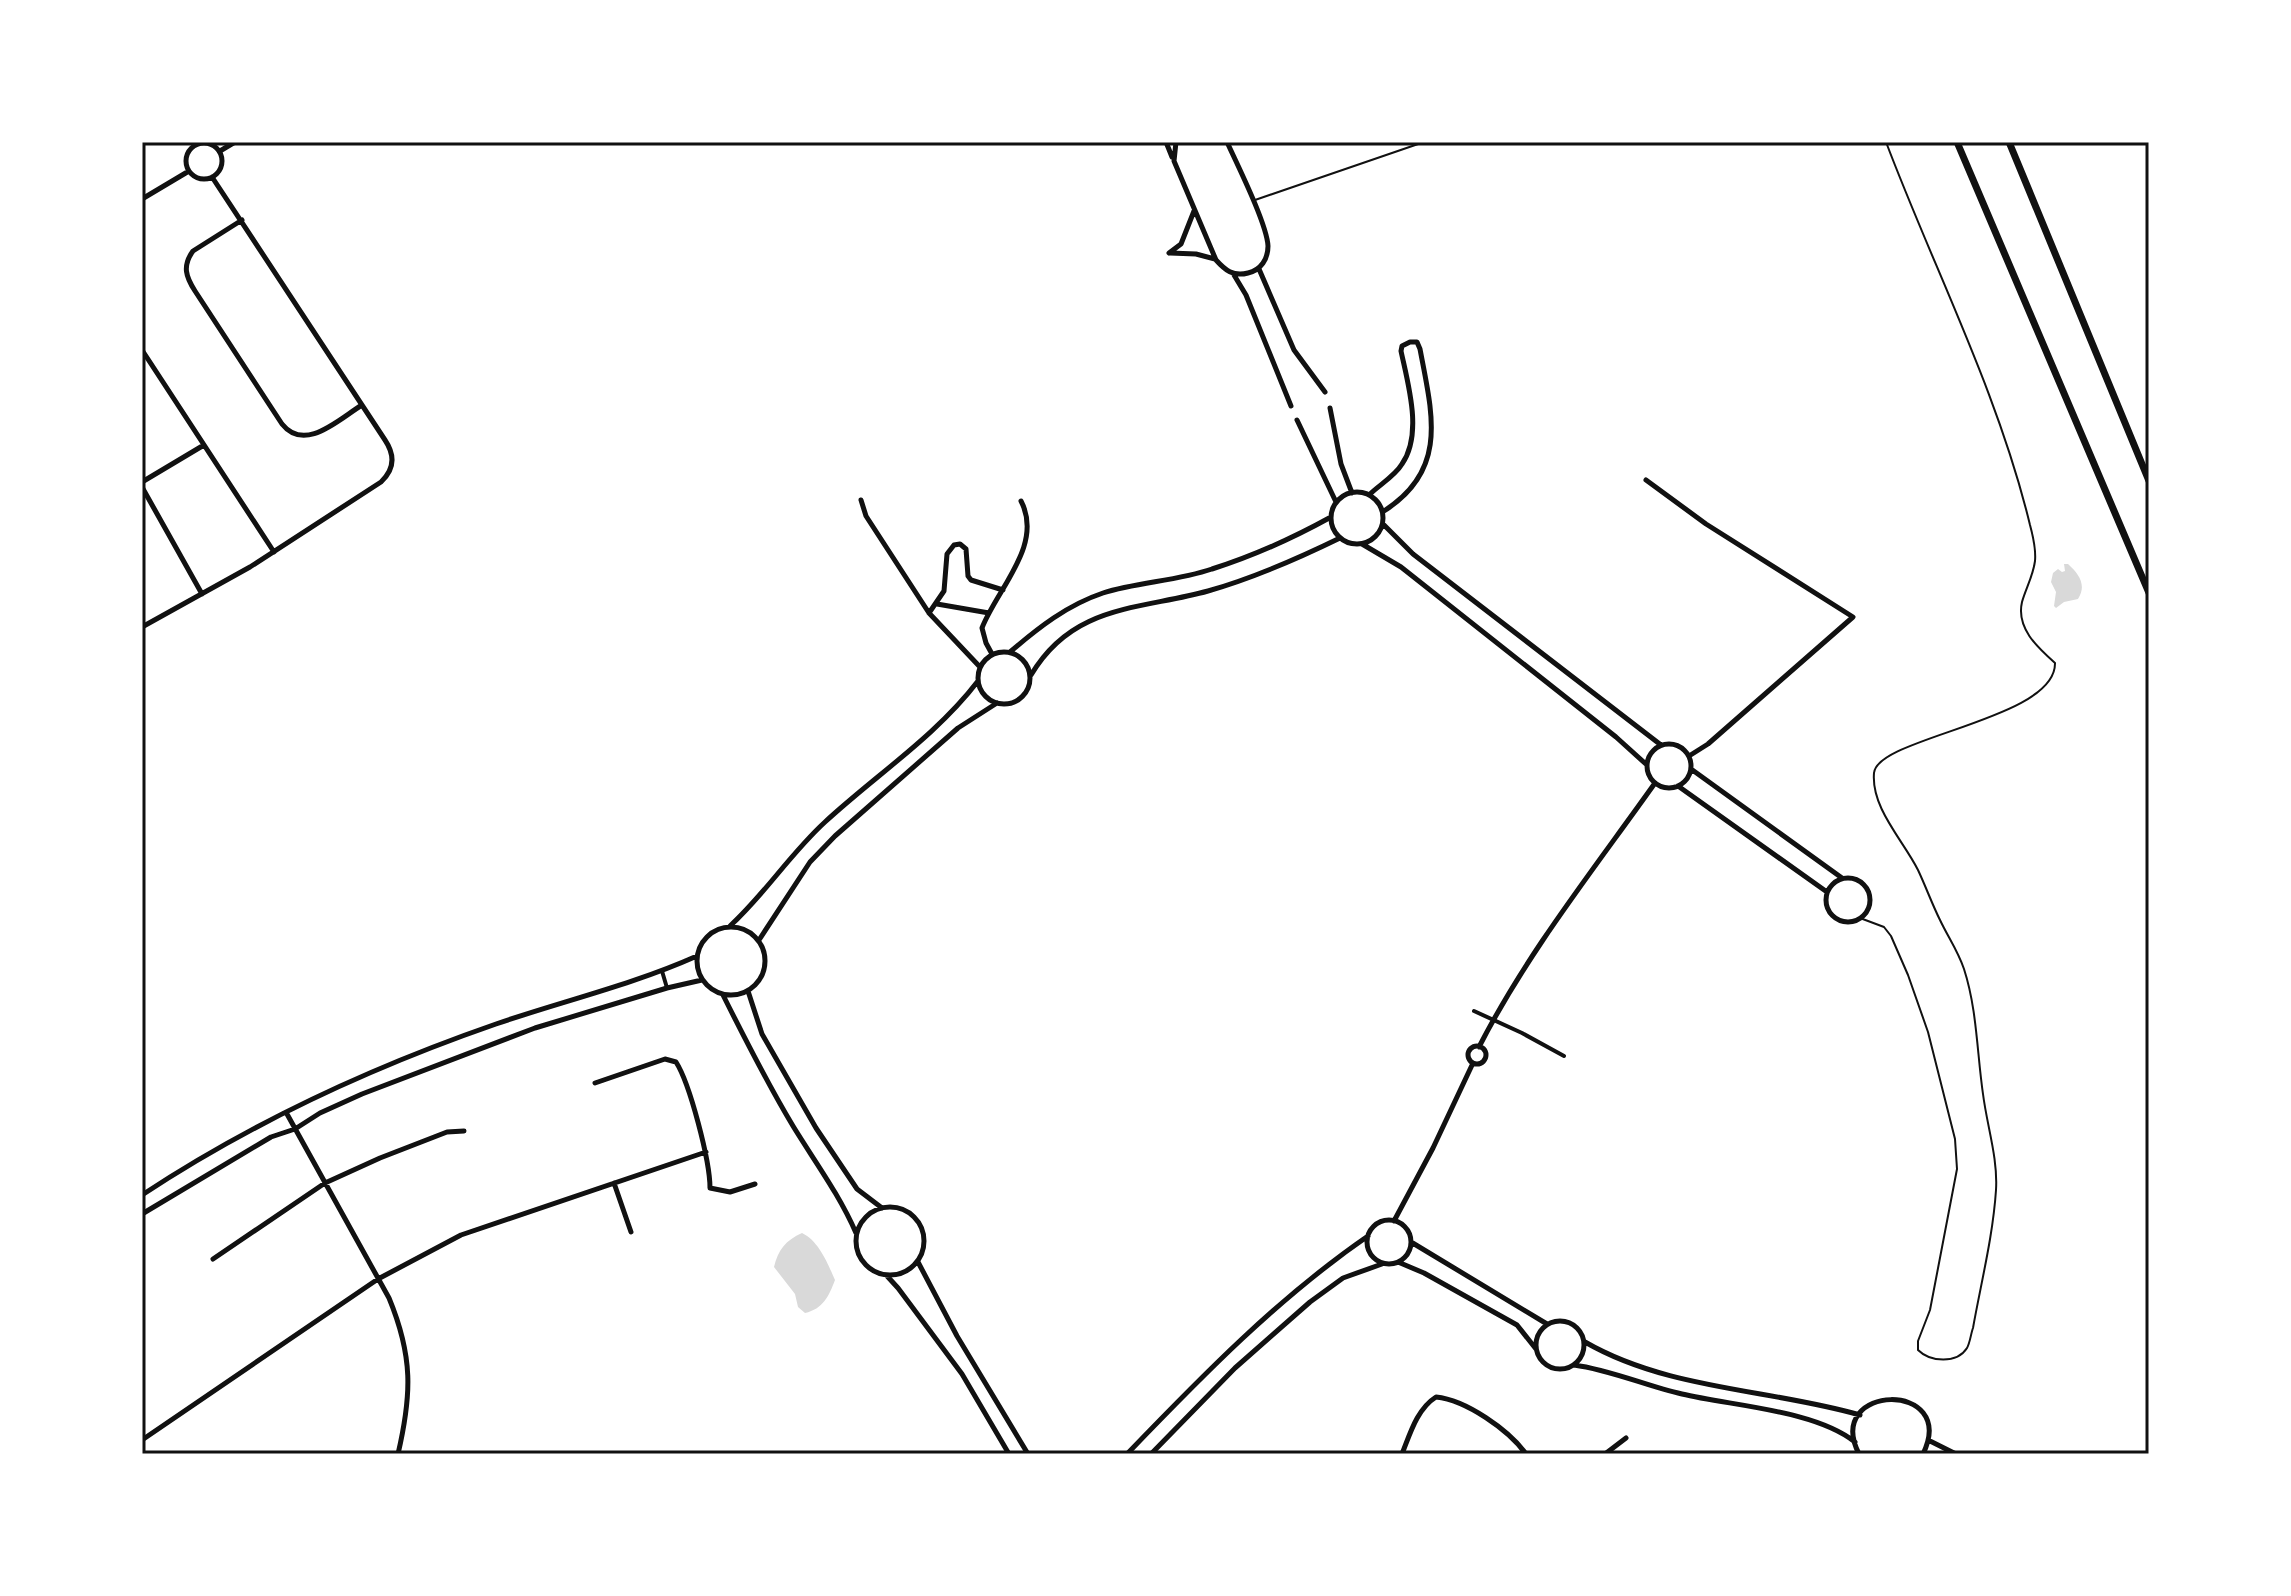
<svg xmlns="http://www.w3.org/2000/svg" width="2291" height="1596" font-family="'IBM Plex Sans',sans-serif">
	<rect width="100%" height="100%" fill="#fff"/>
	<path fill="#d9d9d9" d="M2064,564H2068C2079,574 2087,585 2078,599L2064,602L2056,608L2054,606L2056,592L2051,582L2053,573L2058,569L2062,572L2065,571Z
		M802,1233C819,1241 828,1264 835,1280C829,1296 823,1309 805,1313L798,1307L795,1294L774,1267C778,1250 786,1240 802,1233Z"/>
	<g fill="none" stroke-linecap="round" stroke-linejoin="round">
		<path stroke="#111" stroke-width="2" d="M1255,200L1424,142
			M1860,918L1884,927L1891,936L1908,975L1928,1032L1955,1139L1957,1169L1930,1310L1918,1341V1350C1930,1362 1957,1364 1967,1348C1970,1343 1971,1333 1973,1328C1981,1283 1993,1236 1996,1190C1998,1158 1987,1126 1983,1094C1977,1053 1977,1009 1964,969C1958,951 1948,937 1940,920C1932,904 1926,887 1918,870C1903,840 1871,808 1874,773C1877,737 2056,720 2055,663C2037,647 2016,628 2022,602C2026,588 2033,576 2035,561C2036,550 2033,536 2030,525C1998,392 1934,269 1886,142"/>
		<path stroke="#111" stroke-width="4" d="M662,971L667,988
			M1474,1011L1522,1033L1564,1056"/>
		<path stroke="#111" stroke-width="5" d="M1166,142L1172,157
			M1176,142L1174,161L1216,260C1225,270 1233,277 1248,273C1261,270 1268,259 1268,246C1267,224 1237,164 1227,142
			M186 161a18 18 0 1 1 36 0a18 18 0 1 1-36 0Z
			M220,151L235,142
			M142,199L189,171
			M242,220L193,251C182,266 186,277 195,291L282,424C305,453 339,419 362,405
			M1169,253L1181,244L1194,211
			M1170,253L1196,254L1215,259
			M1259,269L1294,350L1325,392
			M1234,275L1246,295L1291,406
			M142,350L274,552
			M1330,408L1341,464L1352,493
			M1297,420L1336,502
			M1646,480L1706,524L1853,617L1708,744L1689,756
			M142,482L204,445
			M142,487L202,594
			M1331 518a26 26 0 1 1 52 0a26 26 0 1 1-52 0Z
			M1369,495C1379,485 1395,476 1402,464C1423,434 1408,384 1401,351L1402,346L1410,342H1417L1420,349C1432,413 1449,470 1384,511
			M861,500L866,516L929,613L980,667
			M1383,524L1413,554L1661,745
			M1362,544L1401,567L1616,737L1647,765
			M937,604L989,613
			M929,613L944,591L947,554L954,545L960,544L966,549L968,576L971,580L1003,590
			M142,627L250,567L381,482C395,469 395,455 385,440L212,177
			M978 678a26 26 0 1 1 52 0a26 26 0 1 1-52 0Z
			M1010,652C1038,628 1067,605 1103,593C1138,582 1177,581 1212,569C1253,556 1293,538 1331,517
			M992,654L986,643L982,628C997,589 1044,545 1021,501
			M1031,675C1073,604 1139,610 1208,591C1254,578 1297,559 1340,538
			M1647 766a22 22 0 1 1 44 0a22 22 0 1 1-44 0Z
			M1691,769L1842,878
			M1678,786L1827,892
			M1826 900a22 22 0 1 1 44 0a22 22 0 1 1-44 0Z
			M730,926C765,894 790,854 825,822C876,775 936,736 978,681
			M697 961a34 34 0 1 1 68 0a34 34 0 1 1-68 0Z
			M759,940L810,862L835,836L958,728L997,703
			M748,991L762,1034L816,1128L857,1189L882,1208
			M723,995C745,1039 767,1083 793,1126C815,1162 839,1194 856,1233
			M1468 1055a9 9 0 1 1 18 0a9 9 0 1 1-18 0Z
			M1479,1047C1527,953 1594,869 1655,783
			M595,1083L665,1059L676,1062C690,1084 710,1161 710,1188L730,1192L755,1184
			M287,1114L389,1298C413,1356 412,1394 398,1454
			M614,1183L631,1232
			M142,1195C251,1123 372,1067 496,1024C563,1001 632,985 697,956
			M856 1241a34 34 0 1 1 68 0a34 34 0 1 1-68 0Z
			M142,1214L271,1137L295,1129L320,1113L362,1094L535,1028L667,988L702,980
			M1367 1242a22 22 0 1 1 44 0a22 22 0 1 1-44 0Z
			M1394,1221L1433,1148L1473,1063
			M1411,1242L1547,1324
			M213,1259L325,1183L380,1158L447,1132L464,1131
			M918,1262L957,1336L1028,1454
			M1398,1262L1424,1273L1517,1325L1536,1349
			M887,1276L898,1288L962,1374L1009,1454
			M1536 1345a24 24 0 1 1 48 0a24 24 0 1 1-48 0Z
			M1585,1342C1668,1390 1770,1389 1860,1415
			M1574,1365C1611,1370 1646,1386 1682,1394C1732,1406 1815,1410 1855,1442
			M142,1440L378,1279L461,1235L706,1152
			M1928,1440L1956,1454
			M1127,1454C1202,1376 1278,1298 1368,1236
			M1151,1454L1235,1368L1310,1302L1343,1278L1382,1264
			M1402,1454C1410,1434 1417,1409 1436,1397C1466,1400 1509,1430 1526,1454
			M1605,1454L1626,1438
			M1859,1454C1823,1383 1959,1380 1923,1454"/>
		<path stroke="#111" stroke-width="7" d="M1957,142L2149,593
			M2009,142L2149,481"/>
	</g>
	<rect width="2291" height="1596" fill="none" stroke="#ffffff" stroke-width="288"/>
	<rect x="144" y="144" width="2003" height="1308" fill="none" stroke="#111" stroke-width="3"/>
</svg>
